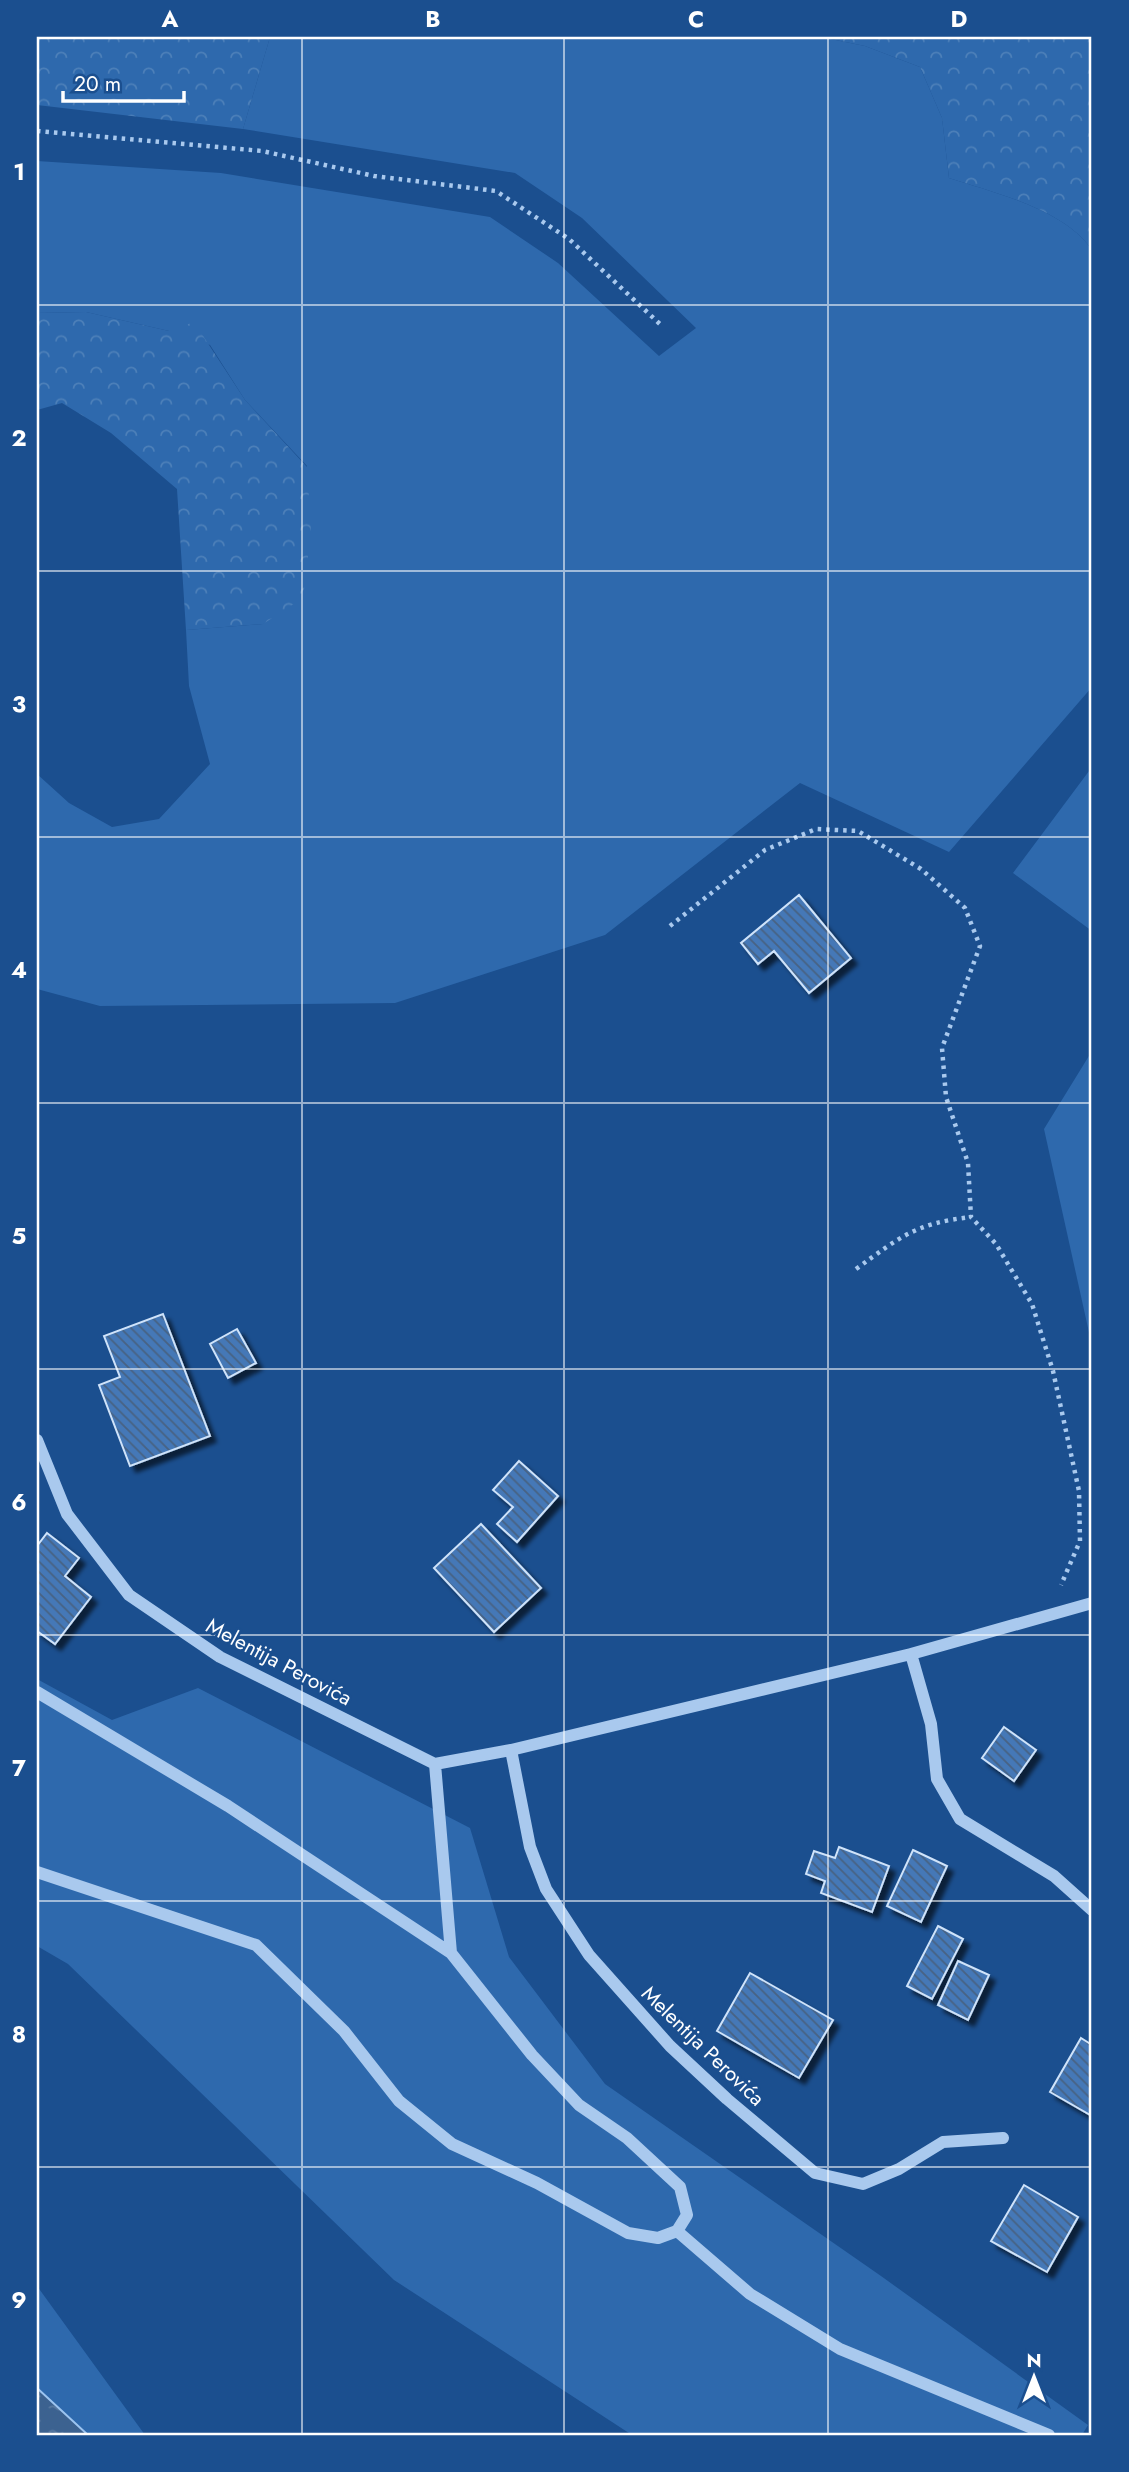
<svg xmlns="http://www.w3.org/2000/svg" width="1129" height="2472" font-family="Jost,sans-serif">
	<defs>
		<pattern id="forest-crowns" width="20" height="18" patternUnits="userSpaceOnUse" patternTransform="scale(1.75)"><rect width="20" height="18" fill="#2e69ad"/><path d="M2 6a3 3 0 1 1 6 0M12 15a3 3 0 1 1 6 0" fill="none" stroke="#4d80b9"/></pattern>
		<pattern id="water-ripples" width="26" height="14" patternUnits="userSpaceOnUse" patternTransform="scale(1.75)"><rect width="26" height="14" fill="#3c6290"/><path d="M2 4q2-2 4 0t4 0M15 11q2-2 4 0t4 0" fill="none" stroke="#597aa1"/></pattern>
		<pattern id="building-back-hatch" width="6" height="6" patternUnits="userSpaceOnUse" patternTransform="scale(1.75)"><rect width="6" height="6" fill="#4478b7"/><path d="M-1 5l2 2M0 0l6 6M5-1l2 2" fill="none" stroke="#486282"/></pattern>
		<filter id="shadow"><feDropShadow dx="6" dy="6" stdDeviation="2" flood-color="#0009"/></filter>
	</defs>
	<rect width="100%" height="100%" fill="#1b4f8f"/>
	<path fill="#2e69ad" d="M270,37H821L865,46L920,67L942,118L949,178C995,193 1064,209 1092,250V687L949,852L800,783L605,935L395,1003L100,1006L37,989V774L69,803L112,827L159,819L210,764L189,686L186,630L263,624L307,466L245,400L210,345L169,331L86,312L37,313V161L221,173L490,217L558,263L659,356L696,328L582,218L515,173L243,129Z
		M1092,767V931L1013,873Z
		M1092,1051V1346L1044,1129Z
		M37,1679L112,1720L198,1688L470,1828L509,1957L605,2084L881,2276L1088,2425L1082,2435H632L394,2280L68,1964L37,1946Z
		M37,2286L145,2435H88L37,2388Z"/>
	<path fill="url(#forest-crowns)" d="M37,37H270L243,129L37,105Z
		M821,37H1092V250C1064,209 995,193 949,178L942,118L920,67L865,46Z
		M86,312L169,331L194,322L245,400L307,467L311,532L303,598L263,624L186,630L177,489L111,433L62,403L37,410V313Z"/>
	<path fill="url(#water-ripples)" stroke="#9cc4f0" stroke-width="2" d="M37,2388L88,2435H37Z"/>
	<path fill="url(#building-back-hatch)" stroke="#cfe3fa" stroke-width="2" filter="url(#shadow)" d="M799,895L851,958L809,993L774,951L758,964L741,943Z
		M163,1314L210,1436L130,1466L99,1385L120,1377L104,1336Z
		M237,1329L256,1363L228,1378L210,1344Z
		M519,1461L558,1496L517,1542L497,1524L513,1507L493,1490Z
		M481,1524L541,1588L494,1632L434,1568Z
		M47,1533L79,1558L65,1576L91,1597L55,1644L37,1631V1546Z
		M1004,1727L1036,1750L1014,1781L982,1758Z
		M839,1847L889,1866L872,1912L821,1893L825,1881L806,1874L814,1851L835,1858Z
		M913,1850L947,1866L921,1922L887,1906Z
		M938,1926L963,1939L932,1999L907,1986Z
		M958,1961L989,1975L968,2020L938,2005Z
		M750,1973L833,2020L799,2078L717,2031Z
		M1081,2038L1092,2045V2116L1050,2092Z
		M1024,2185L1078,2217L1047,2272L991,2241Z"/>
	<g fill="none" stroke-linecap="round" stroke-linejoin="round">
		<path stroke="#a9c9ee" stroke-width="4.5" stroke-dasharray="3.5 5" stroke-linecap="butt" d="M37,131L262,151L374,176L496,191L569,239L662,326
			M670,926L765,850L816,829L858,831L921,869L965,908L980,946L942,1048L946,1097L968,1163L971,1217L996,1244L1032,1304L1053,1371L1079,1491L1080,1541L1061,1585
			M856,1269C900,1237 916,1223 971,1217"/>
		<path stroke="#a9c9ee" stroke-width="12" d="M37,1440L67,1514L129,1595L220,1657L435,1764L511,1750L911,1654L1092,1603
			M911,1654L931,1724L937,1779L960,1819L1054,1876L1092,1910
			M37,1692L228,1806L451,1953
			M511,1750L530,1847L546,1889L589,1955L670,2046L727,2099L815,2173L863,2184L899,2169L943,2142L1003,2138
			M37,1872L256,1945L344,2031L399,2101L452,2144L537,2183L628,2233L658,2238L677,2231L687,2215L680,2187L627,2138L579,2105L532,2055L451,1953L435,1764
			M677,2231L750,2294L840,2349L1049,2435"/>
	</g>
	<path fill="none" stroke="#fff" stroke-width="2" stroke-opacity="0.55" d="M302,37V2435M564,37V2435M828,37V2435M37,305H1092M37,571H1092M37,837H1092M37,1103H1092M37,1369H1092M37,1635H1092M37,1901H1092M37,2167H1092"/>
	<g text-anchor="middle" stroke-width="5" stroke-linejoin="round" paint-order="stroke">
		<g font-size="21" fill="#fff" stroke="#1b4f8f">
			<text transform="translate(279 1662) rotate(28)" y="7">Melentija Perovića</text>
			<text transform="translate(703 2046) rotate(44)" y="7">Melentija Perovića</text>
		</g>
	</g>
	<rect width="1129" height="2472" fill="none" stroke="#1b4f8f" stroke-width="77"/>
	<g transform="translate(1034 2377)" stroke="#1b4f8f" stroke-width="5" paint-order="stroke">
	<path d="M0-5L12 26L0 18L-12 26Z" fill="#ffffff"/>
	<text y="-10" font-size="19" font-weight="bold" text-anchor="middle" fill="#ffffff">N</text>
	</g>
	<path d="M63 91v10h121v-10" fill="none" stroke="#ffffff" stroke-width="3.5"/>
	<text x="74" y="91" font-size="21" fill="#ffffff" stroke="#1b4f8f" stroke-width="5" paint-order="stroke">20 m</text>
	<rect x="38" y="38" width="1052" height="2396" fill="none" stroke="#fff" stroke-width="2.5"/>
	<g font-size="23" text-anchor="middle" font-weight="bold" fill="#fff">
		<text x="170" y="27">A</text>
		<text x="433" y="27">B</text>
		<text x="696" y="27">C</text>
		<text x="959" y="27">D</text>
		<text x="19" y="180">1</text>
		<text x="19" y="446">2</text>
		<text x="19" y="712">3</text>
		<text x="19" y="978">4</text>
		<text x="19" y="1244">5</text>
		<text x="19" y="1510">6</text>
		<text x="19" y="1776">7</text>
		<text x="19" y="2042">8</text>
		<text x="19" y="2308">9</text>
	</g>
</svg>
